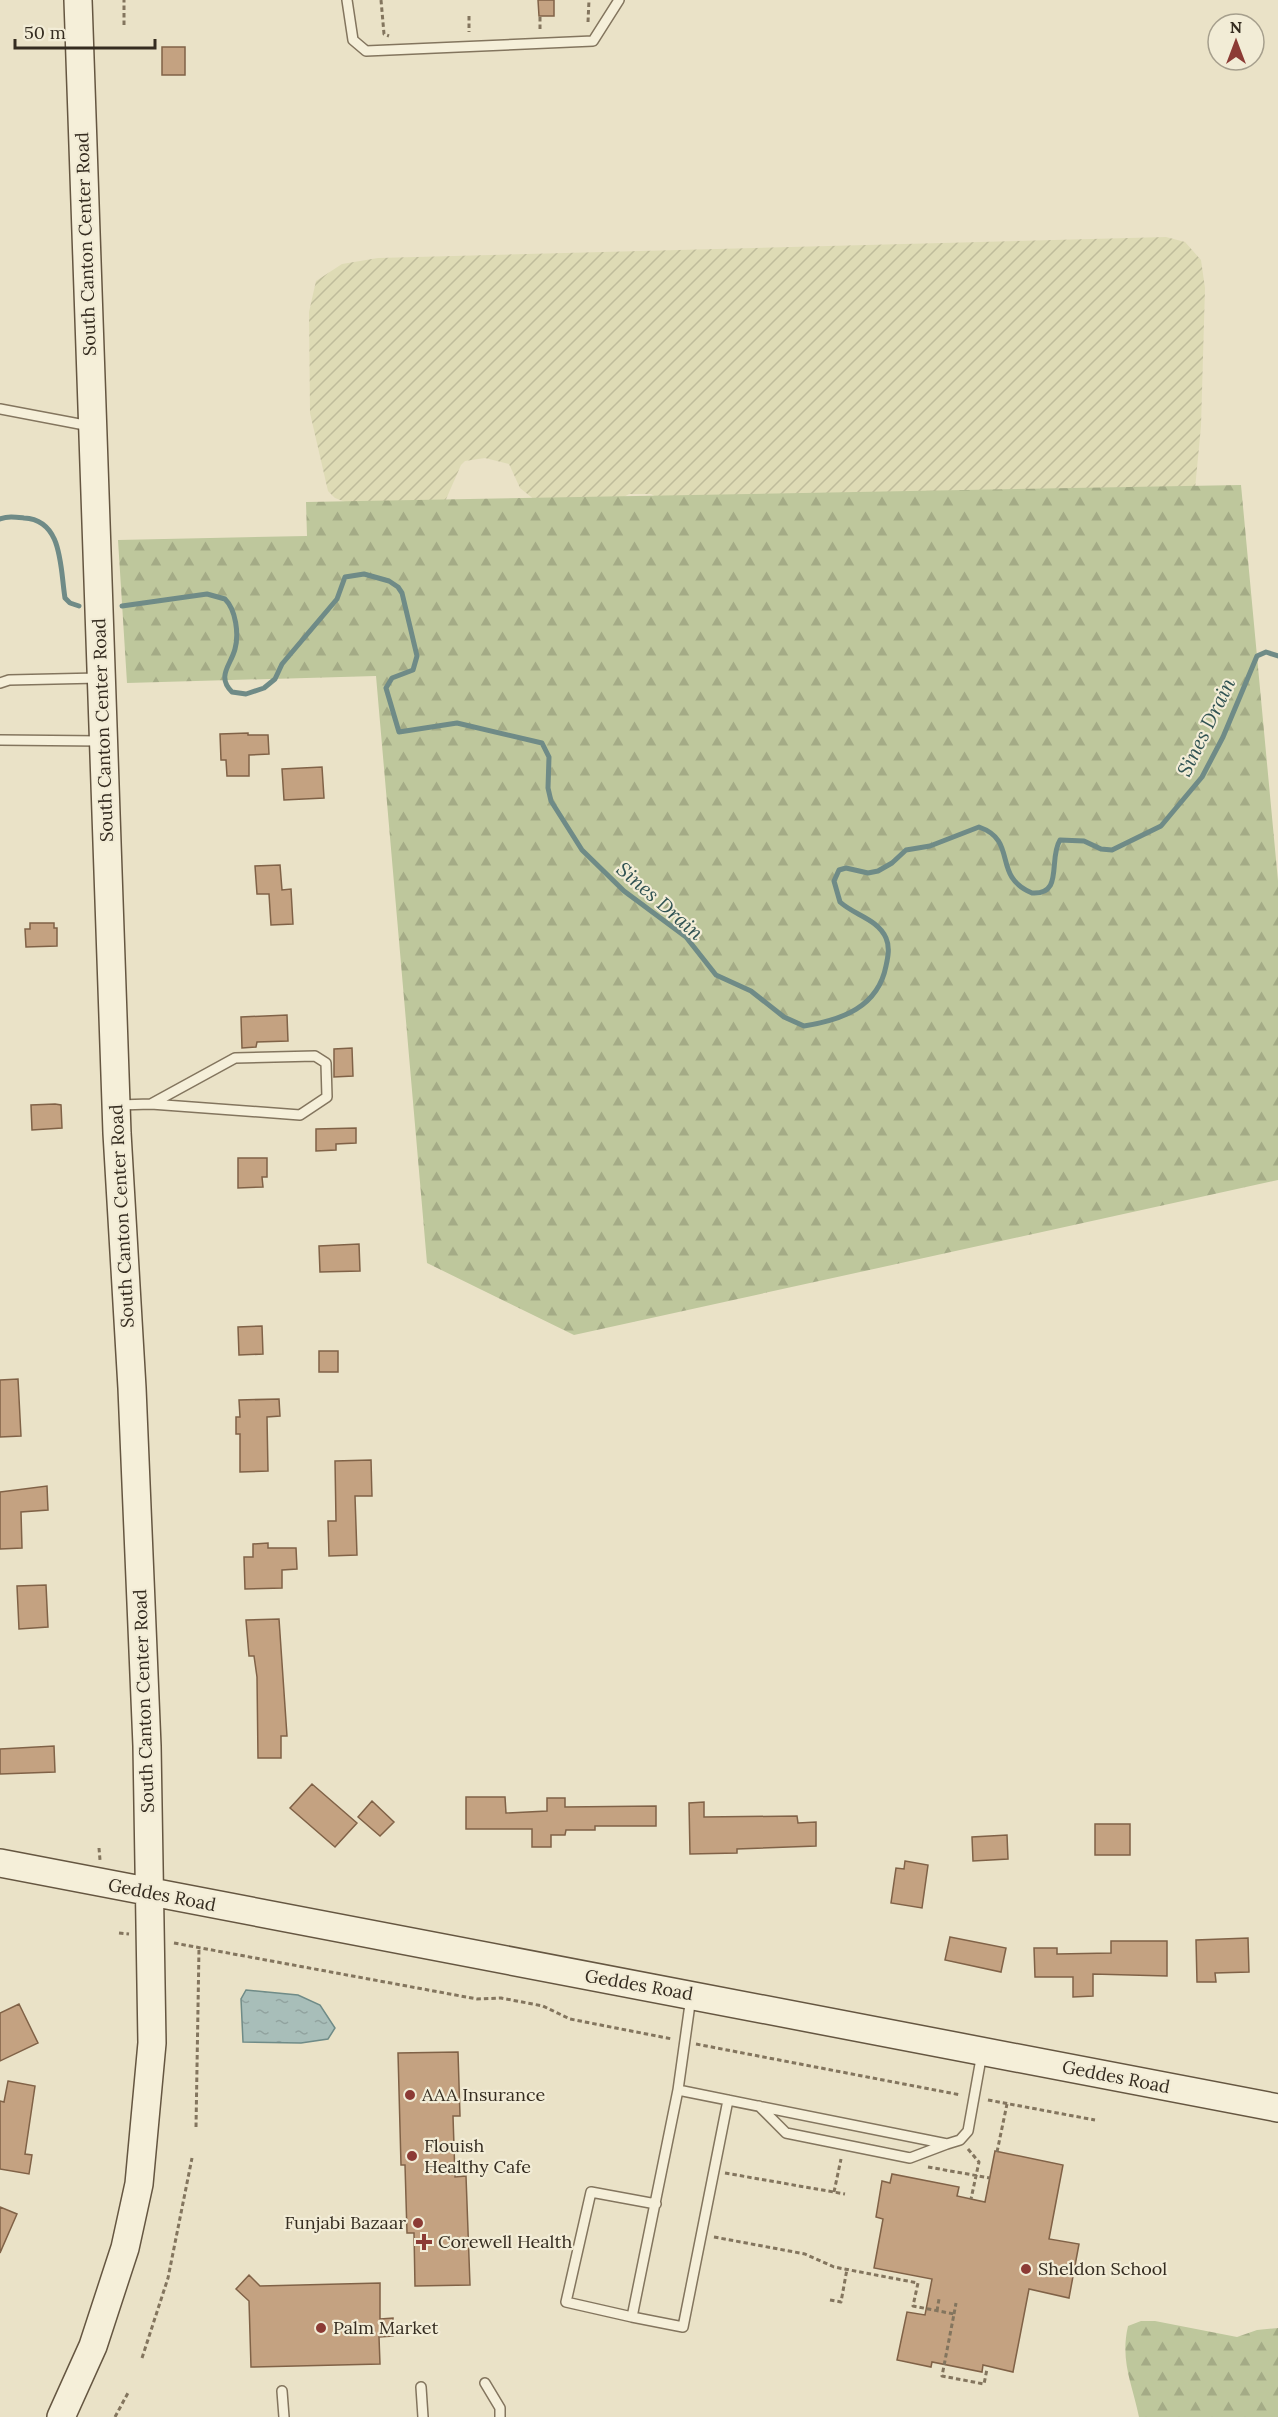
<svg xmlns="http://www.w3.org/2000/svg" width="1278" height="2417" font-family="Lora,serif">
	<defs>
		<pattern id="farmland-furrows" width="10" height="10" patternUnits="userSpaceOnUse" patternTransform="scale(1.5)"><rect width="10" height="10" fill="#dedbb5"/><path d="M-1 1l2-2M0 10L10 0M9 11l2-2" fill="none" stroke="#bfbc9b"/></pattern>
		<pattern id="forest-firs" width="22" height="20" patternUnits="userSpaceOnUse" patternTransform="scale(1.5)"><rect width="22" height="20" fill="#bec79c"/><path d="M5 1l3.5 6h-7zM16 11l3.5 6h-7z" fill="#a4ab86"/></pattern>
		<pattern id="water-ripples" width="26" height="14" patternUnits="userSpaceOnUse" patternTransform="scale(1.5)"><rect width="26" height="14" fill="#a8beb9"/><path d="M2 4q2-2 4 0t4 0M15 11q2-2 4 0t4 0" fill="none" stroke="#91a39f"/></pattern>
	</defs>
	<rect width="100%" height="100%" fill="#eae2c7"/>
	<path fill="url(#farmland-furrows)" d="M1166,237L1185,242L1201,260L1205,288L1201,426L1195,489L670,505L651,494H629L612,504L546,509L520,488L509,464L485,458L465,461L461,465L440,513L348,503L335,498L328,491L310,413L309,312L316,281L342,264L378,258Z"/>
	<path fill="url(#forest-firs)" d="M1241,485L1278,881V1180L574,1335L427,1263L376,676L127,683L118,540L307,536L306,502Z
		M1141,2321H1155L1237,2337L1257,2330L1278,2328V2417H1139C1132,2383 1120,2361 1128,2326Z"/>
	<path fill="url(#water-ripples)" stroke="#6f8b87" stroke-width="1.5" d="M246,1990L298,1995L320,2005L335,2028L328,2039L301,2043L243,2042L241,1999Z"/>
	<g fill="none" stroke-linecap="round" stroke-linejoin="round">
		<path stroke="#6f8b87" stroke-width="5" d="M0,519C8,516 15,517 24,518C63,520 60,567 65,598L70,603L79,606
			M122,606L207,594L225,599C236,610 239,634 235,649C231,665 216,676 232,692L246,694L264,688L275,679L282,664L337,599L345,577L364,574L389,581L398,587L402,593L417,656L413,670L392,678L386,688L399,732L457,723L542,743L549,757L548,788L551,801L582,850L624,891L686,937L716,975L751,991L784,1017L804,1026C842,1020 878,1007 886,966C888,957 890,947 886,938C878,919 854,915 840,902L834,881L839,870L846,868L868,873L878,871L892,863L906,850L930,846L979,827C1019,841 991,876 1032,893C1064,895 1048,859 1060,840L1084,841L1101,849L1112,850L1161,826L1202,777L1223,737L1257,656L1266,652L1278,656"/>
	</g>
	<path fill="#c4a281" stroke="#806247" stroke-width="1.5" d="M538,0H554V16H539Z
		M162,47H185V75H162Z
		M248,733V735H268L269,754L249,755V776H227L226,760H221L220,734Z
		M322,767L324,798L284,800L282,769Z
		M280,865L282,890L291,889L293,924L271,925L269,894H257L255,866Z
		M30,923H54V928H57V946L26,947L25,929H30Z
		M287,1015L288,1041L257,1042L256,1047L242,1048L241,1017Z
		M352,1048L353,1076L334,1077V1049Z
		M55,1104L61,1105L62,1128L32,1130L31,1105Z
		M356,1128V1143L336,1144V1150L316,1151V1129Z
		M238,1158H267V1177H262L263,1187L238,1188Z
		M359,1244L360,1271L320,1272L319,1246Z
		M262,1326L263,1354L239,1355L238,1327Z
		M319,1351H338V1372H319Z
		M18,1379L21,1436L0,1437V1380Z
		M279,1399L280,1416L267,1417L268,1471L240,1472V1434H236V1417H240L239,1400Z
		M371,1460L372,1496H355L357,1555L329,1556L328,1521H336L335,1461Z
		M47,1486L48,1510L21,1512L22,1548L0,1549V1492Z
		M268,1543V1548H296L297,1569L282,1570V1588L245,1589L244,1557H253V1544Z
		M46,1585L48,1627L19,1629L17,1586Z
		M279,1619L287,1736H281V1758H258L257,1677L254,1656H249L246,1620Z
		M54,1746L55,1772L0,1774V1749Z
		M312,1784L357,1823L335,1847L290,1808Z
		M466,1797H505L506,1813L547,1811V1798H565V1807L656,1806V1826H595V1830H566L565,1835H551V1847H532V1829H466Z
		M372,1801L394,1822L380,1836L358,1817Z
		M704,1802V1817L797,1816L798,1823L816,1822V1846L737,1849V1853L690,1854L689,1803Z
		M1095,1824H1130V1855H1095Z
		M1007,1835L1008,1859L973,1861L972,1837Z
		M905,1861L928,1865L922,1908L891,1903L896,1868L904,1869Z
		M950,1937L1006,1948L1001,1972L945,1960Z
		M1248,1938L1249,1972L1215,1973L1216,1982H1197L1196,1940Z
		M1111,1941H1167V1976L1093,1974V1996L1073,1997V1977H1035L1034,1948H1057V1954L1111,1953Z
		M19,2004L38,2043L0,2061V2013Z
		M458,2052L460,2116H453L455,2177L466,2176L470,2285L415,2286L414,2233H407L405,2165H401L398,2053Z
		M8,2081L35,2086L25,2154L32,2155L29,2174L0,2169V2101L4,2102Z
		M995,2151L1063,2165L1049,2239L1079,2244L1069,2298L1029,2289L1013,2372L983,2365L982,2372L932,2362L931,2367L897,2360L907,2312L925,2315L932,2279L874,2268L883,2219L876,2217L882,2181L890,2183L892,2174L959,2187L957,2196L985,2202Z
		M0,2207L17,2214L0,2253Z
		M249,2275L260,2286L380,2283V2319L393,2318V2336L379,2337L380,2364L251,2367L249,2301L236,2289Z"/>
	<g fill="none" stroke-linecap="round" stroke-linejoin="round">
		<defs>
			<path id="service" d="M347,0L353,40L366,51L593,41L619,0
				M0,409L90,426
				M0,683L9,680L99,678
				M0,740L101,741
				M119,1105L151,1104L300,1115L327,1097L326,1063L315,1056L235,1058L151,1104
				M691,1997L678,2090L632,2317L683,2327L728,2100
				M678,2090L947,2144L960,2140L968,2131L982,2053
				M759,2106L786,2133L910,2158L947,2144
				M632,2317L566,2302L591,2192L656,2204
				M485,2383L500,2408V2417
				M421,2387L423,2417
				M282,2391L284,2417"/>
			<path id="secondary" d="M0,1863L1278,2108
				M61,2417L93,2346L125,2248L139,2184L152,2043L147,1746L132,1388L117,1133L78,0"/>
		</defs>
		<use href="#service" stroke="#83755e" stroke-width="12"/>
		<use href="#secondary" stroke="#655641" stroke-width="30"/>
		<path stroke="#83755e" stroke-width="3" stroke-dasharray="4.5 3" stroke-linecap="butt" d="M381,0L384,34L389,36
			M469,16V32
			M540,17V29
			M588,22L589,0
			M124,25V0
			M99,1848L100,1860
			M119,1933L129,1934
			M174,1943L477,1999L501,1998L543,2006L570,2019L672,2039
			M696,2044L961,2095
			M988,2100L1095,2120
			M196,2127L199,1948
			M968,2149L979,2162L971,2199
			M997,2152L1007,2104
			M928,2167L990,2178
			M725,2173L845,2194
			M834,2192L841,2159
			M714,2237L805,2254L834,2267L918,2283L913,2306L954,2314L942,2376L984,2384L987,2369
			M830,2300L841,2302L847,2269
			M937,2311L939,2299
			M954,2314L956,2303
			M142,2358L168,2278L192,2158
			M115,2417L129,2391"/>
		<use href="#service" stroke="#f5efd9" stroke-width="9"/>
		<use href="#secondary" stroke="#f5efd9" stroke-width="27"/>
	</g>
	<g fill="#8c3b35" stroke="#f2ecd6" stroke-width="2">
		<circle cx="410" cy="2095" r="6"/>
		<circle cx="412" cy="2156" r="6"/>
		<circle cx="418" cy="2223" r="6"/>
		<path d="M421 2233h6v6h6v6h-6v6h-6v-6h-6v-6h6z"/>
		<circle cx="1026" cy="2269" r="6"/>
		<circle cx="321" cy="2328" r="6"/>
	</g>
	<g text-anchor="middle" stroke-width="4.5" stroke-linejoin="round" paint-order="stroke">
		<g font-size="18" fill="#352c20" stroke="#f2ecd6">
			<text transform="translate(86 244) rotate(-92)" y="6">South Canton Center Road</text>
			<text transform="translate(103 730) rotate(-92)" y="6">South Canton Center Road</text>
			<text transform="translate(122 1216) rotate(-93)" y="6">South Canton Center Road</text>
			<text transform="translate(144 1701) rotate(-92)" y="6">South Canton Center Road</text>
			<text transform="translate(162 1895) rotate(11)" y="6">Geddes Road</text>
			<text transform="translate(639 1985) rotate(10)" y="6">Geddes Road</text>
			<text transform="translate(1116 2077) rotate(11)" y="6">Geddes Road</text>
		</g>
		<g font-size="18" fill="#352c20" stroke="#f2ecd6" text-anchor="start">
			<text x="422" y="2101">AAA Insurance</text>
			<text x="424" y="2152">Flouish<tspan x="424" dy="21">Healthy Cafe</tspan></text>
			<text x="406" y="2229" text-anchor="end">Funjabi Bazaar</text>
			<text x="438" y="2248">Corewell Health</text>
			<text x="1038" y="2275">Sheldon School</text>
			<text x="333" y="2334">Palm Market</text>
		</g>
		<g font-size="20" font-style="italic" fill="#315353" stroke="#f2ecd6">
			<text transform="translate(1206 727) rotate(-64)" y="7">Sines Drain</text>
			<text transform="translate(660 901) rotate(41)" y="7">Sines Drain</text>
		</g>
	</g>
	<g transform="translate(1236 42)"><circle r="28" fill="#f2ecd6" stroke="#a69f8d" stroke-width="1.5"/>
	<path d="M0-4.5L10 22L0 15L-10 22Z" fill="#8c3b35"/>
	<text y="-9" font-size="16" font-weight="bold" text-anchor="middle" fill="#352c20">N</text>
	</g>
	<path d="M15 39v9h140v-9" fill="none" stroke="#352c20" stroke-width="3"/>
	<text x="24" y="39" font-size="18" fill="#352c20" stroke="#f2ecd6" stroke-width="4.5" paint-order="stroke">50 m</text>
</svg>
